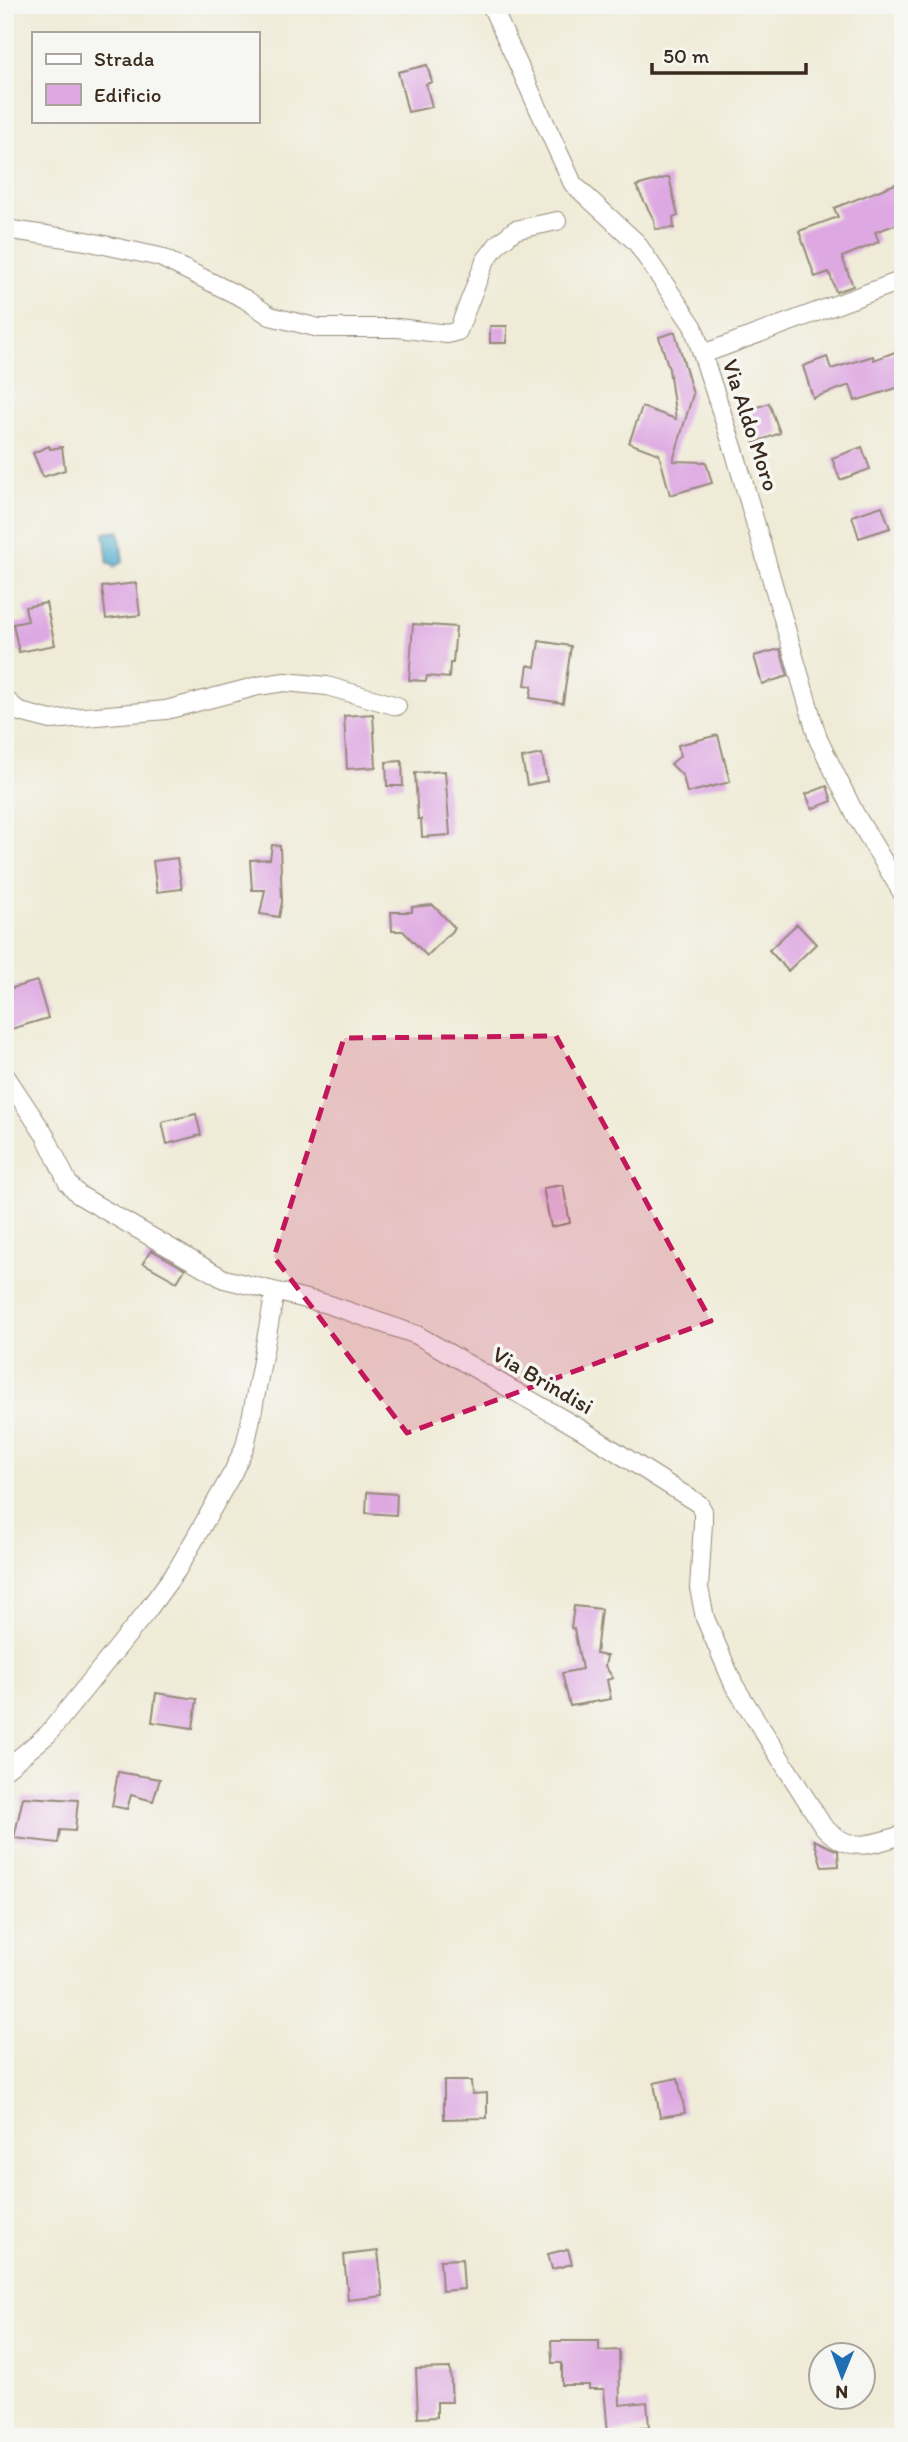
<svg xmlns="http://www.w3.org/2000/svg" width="908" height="2442" font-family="Itim,sans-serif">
	<rect width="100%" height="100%" fill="#f6f6f2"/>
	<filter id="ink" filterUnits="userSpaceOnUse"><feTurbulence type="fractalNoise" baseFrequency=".0143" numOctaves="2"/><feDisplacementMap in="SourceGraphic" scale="14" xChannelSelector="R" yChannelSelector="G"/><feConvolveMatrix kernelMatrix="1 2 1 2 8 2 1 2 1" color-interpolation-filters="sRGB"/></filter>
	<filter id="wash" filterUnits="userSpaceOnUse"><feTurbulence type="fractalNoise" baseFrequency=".00686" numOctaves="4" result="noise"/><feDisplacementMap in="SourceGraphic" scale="28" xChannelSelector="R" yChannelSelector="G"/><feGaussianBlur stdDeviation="1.57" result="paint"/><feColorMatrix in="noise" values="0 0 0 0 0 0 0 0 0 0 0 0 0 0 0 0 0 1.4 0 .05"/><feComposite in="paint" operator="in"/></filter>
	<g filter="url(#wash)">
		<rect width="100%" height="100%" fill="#efebd7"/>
		<path fill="#54aed1" stroke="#486c78" stroke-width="2" d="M119,531L123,561L114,567L111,563H108L104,533Z"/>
		<g id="blocks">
			<path fill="#dea8e2" d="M427,65L432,82L426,84L432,107L408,112L398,72Z
				M669,177L678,216L673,217L674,228L655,229L654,220L636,186Z
				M903,181V222L875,232L879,242L842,257L853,286L836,292L829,272L815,277L799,231L838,217L834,208Z
				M490,326H507V343H490Z
				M675,332L693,394L673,461L706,462L712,483L670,495L659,454L629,443L642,407L676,419L669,369L659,337Z
				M903,349V386L855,401L850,385L813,398L803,366L827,357L831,369L873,356L874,360Z
				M769,403L780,433L754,443L743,412Z
				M49,446L50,449L62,447L65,470L43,477L33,453Z
				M862,447L870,469L840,480L832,458Z
				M882,506L890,528L859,538L852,516Z
				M136,583L140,615L106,619L102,587Z
				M46,603L55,645L19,652L13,624L28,621L25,607Z
				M413,624L456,627L453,663H450L449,678L427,676L426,681L409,680Z
				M539,641L571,646L563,703L530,698L532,686L525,685L528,665L535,667Z
				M780,649L788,676L762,684L754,656Z
				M373,714L376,767L347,769L344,716Z
				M718,735L730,782L687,793L683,776L671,764L680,756L678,745Z
				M542,754L547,781L527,785L522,758Z
				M402,761L403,786H387L386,762Z
				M445,771L450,835L422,837L421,819H418L415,773Z
				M827,786L832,801L812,809L806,794Z
				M272,845L280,846L282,902L279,917L260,914L265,890H252L250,860L270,859Z
				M177,858L182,889L157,892L153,861Z
				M433,905L455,928L427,956L403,931H392L391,912H412V907Z
				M797,924L816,944L788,971L769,950Z
				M37,981L48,1018L5,1031V990Z
				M196,1114L201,1135L167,1144L162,1122Z
				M563,1185L570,1223L551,1227L543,1188Z
				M151,1250L185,1269L177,1282L143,1263Z
				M367,1492L397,1494L396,1515L366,1513Z
				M574,1606L601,1609L596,1654L607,1656L605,1666L613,1678L607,1680L611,1699L570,1706L562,1673L582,1669L574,1629L571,1628Z
				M156,1693L197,1699L193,1728L152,1722Z
				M118,1772L160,1779L153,1801L131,1795L127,1809L112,1806Z
				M23,1797L78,1800L75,1831L60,1830L58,1843L14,1838Z
				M814,1840L838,1851L839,1866L822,1867Z
				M678,2078L685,2113L660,2117L654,2083Z
				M444,2081H471L472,2094L487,2093V2118L444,2119Z
				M568,2249L572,2264L552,2269L548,2254Z
				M378,2251L383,2296L348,2300L344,2255Z
				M462,2259L464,2289L442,2291L440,2260Z
				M551,2341H599V2351L619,2350L620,2405L647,2402L649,2427L608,2433L604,2389H589V2385H562V2363H552Z
				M450,2368L452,2402H437V2417L418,2418L416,2369Z"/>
		</g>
	</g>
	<g filter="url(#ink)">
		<use href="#blocks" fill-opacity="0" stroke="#958a7a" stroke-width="2"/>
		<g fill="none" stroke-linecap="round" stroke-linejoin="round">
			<defs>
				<path id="street" d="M491,5L573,184L636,242L693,326L735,453L818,739L855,814L903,894
					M5,229L86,241L160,257L245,299L270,316L319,328H398L447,334L458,331L485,261L498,244L515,230L557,221
					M703,354L903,280
					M5,699L20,712L51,720L166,710L258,686L285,682L327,686L397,706
					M5,1075L46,1137L68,1183L79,1195L224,1279L327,1304L417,1335L582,1430L699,1504L703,1511V1523L699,1588L705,1618L734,1685L823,1826C850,1855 869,1844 903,1835
					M7,1768L48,1734L147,1611L177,1570L233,1472L245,1446L252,1414L275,1292
					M903,2165V2172"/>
			</defs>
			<use href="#street" stroke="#958a7a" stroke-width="20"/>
			<use href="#street" stroke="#fff" stroke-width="18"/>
		</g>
	</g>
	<path fill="#c2185b" fill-opacity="0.2" stroke="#c2185b" stroke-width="5" stroke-dasharray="14 9" stroke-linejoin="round" d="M556,1036L711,1321L407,1433L274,1257L344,1038Z"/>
	<g text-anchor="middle" stroke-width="7" stroke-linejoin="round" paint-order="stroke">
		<g font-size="23" fill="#3b2a1e" stroke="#f6f6f2">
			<text transform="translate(751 425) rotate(72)" y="8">Via Aldo Moro</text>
			<text transform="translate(543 1380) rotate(30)" y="8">Via Brindisi</text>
		</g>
	</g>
	<rect width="908" height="2442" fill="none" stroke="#f6f6f2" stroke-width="28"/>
	<rect x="32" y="32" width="228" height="91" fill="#f6f6f2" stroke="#aba49d" stroke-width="2"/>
	<rect x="46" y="54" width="35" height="10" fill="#ffffff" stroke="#aba49d" stroke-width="2"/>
	<text x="94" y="66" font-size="21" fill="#3b2a1e">Strada</text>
	<rect x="46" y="84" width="35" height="21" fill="#dea8e2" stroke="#aba49d" stroke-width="2"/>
	<text x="94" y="102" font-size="21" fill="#3b2a1e">Edificio</text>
	<g transform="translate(842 2376) rotate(181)"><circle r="33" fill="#f6f6f2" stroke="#aba49d" stroke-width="2"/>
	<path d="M0-5L12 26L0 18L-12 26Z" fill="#1f6fb2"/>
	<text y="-10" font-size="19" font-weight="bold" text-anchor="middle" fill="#3b2a1e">N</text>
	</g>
	<path d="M652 63v10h154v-10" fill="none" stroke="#3b2a1e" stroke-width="3.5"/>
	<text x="663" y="63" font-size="21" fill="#3b2a1e" stroke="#f6f6f2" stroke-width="5" paint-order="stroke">50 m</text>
</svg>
